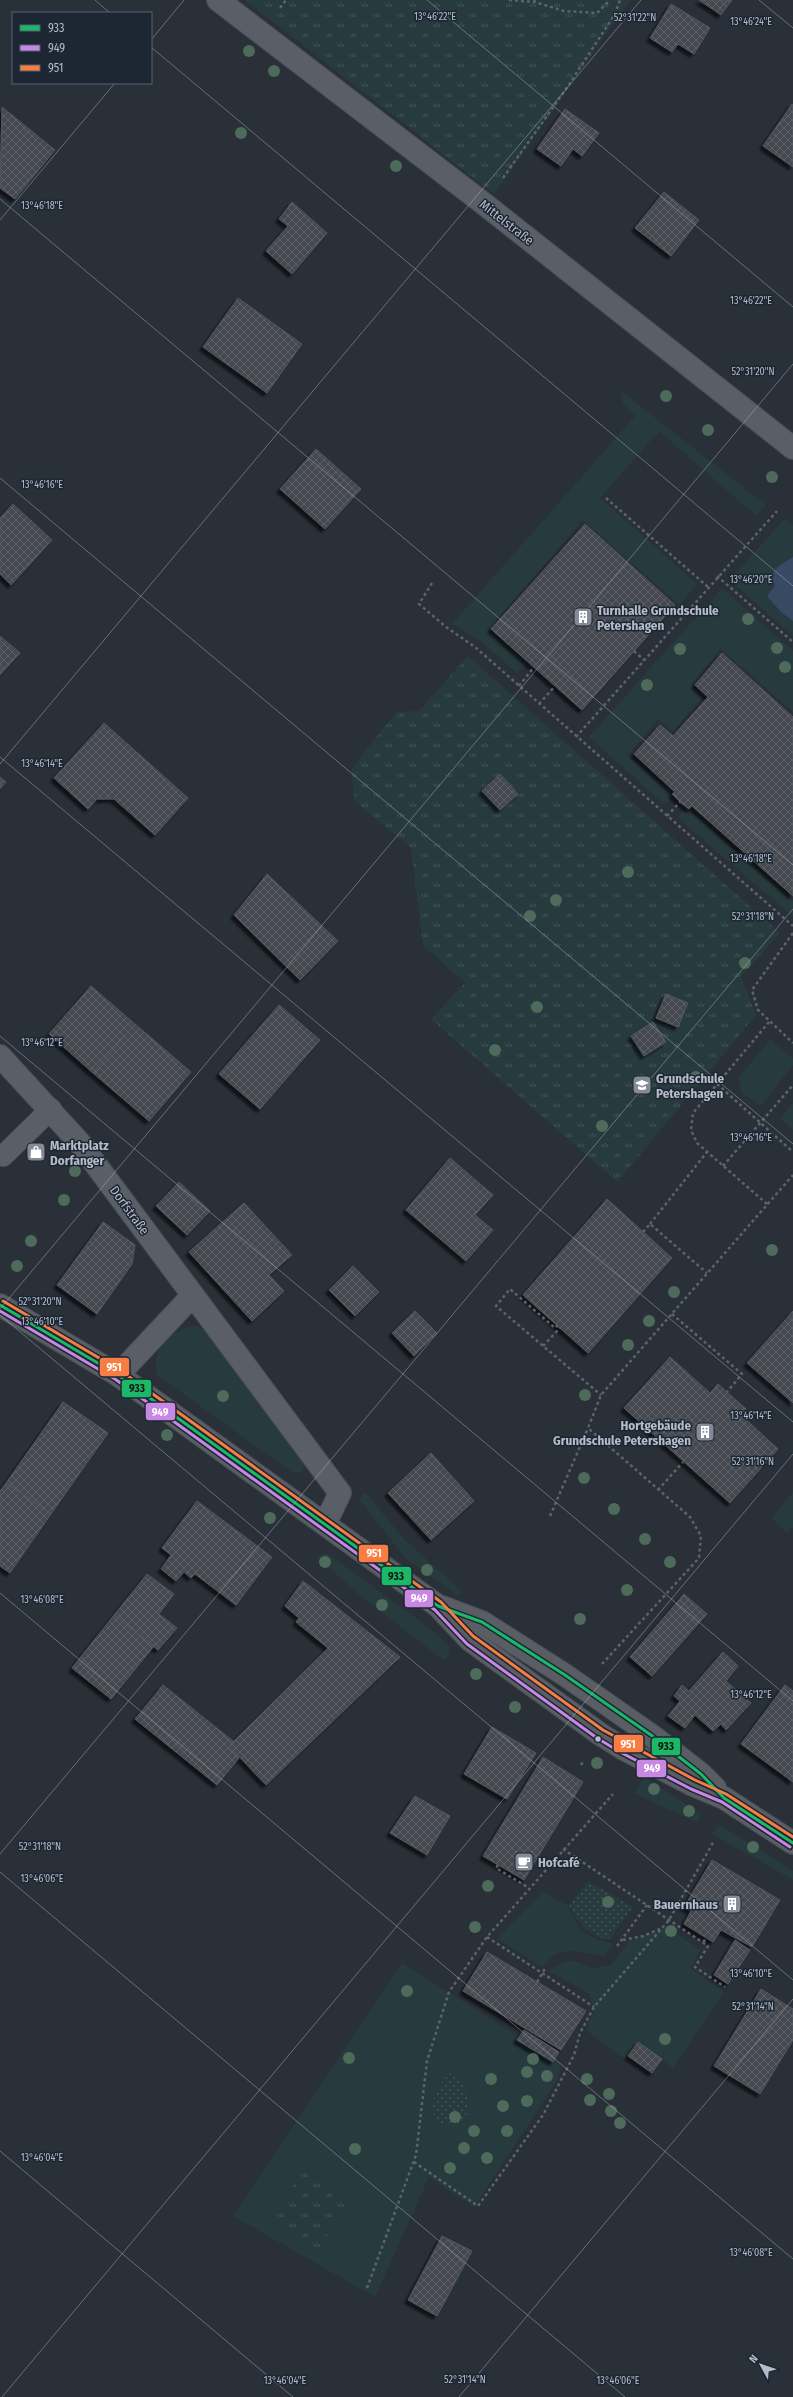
<svg xmlns="http://www.w3.org/2000/svg" width="793" height="2397" font-family="'Fira Sans Condensed',sans-serif">
	<defs>
		<pattern id="park-tufts" width="24" height="20" patternUnits="userSpaceOnUse"><rect width="24" height="20" fill="#273a3e"/><path d="M3 7l-1-3M5 7V3M7 7l1-3M15 17l-1-3M17 17v-4M19 17l1-3" fill="none" stroke="#445559"/></pattern>
		<pattern id="garden-dots" width="8" height="8" patternUnits="userSpaceOnUse"><rect width="8" height="8" fill="#273a3e"/><path d="M2 2h.1M6 6h.1" fill="none" stroke="#445559" stroke-width="1.8" stroke-linecap="round"/></pattern>
		<pattern id="building-cross-hatch" width="8" height="8" patternUnits="userSpaceOnUse"><rect width="8" height="8" fill="#444950"/><path d="M0 0l8 8M0 8l8-8" fill="none" stroke="#5d6168"/></pattern>
		<filter id="shadow"><feDropShadow dx="-3.5" dy="3.5" stdDeviation="1" flood-color="#0009"/></filter>
	</defs>
	<rect width="100%" height="100%" fill="#2a3038"/>
	<path fill="#273a3e" d="M620,390L766,505L756,516L659,431L600,498L697,584L679,605L583,520L488,630L526,664L517,673L479,640L452,624L635,416L623,404Z
		M785,518L793,525V636L730,580Z
		M722,588L793,651V712L721,649L690,685L703,696L673,731L658,719L628,755L670,792L669,795L672,797L665,805L589,737Z
		M683,810L688,814L692,812L793,901V917L678,818Z
		M770,1039L793,1059V1065L761,1106L742,1093L738,1079Z
		M793,1103V1130L780,1118Z
		M191,1326H199L209,1335L303,1461L304,1469C299,1475 295,1474 289,1470L157,1375C150,1352 169,1332 191,1326Z
		M365,1492L404,1539L463,1592L458,1596L404,1557L359,1499Z
		M793,1492V1527L787,1533L771,1518Z
		M327,1553L419,1620L450,1646L448,1656L445,1661L362,1597L316,1556Z
		M644,1777L697,1811L701,1815L697,1822L693,1821L634,1793Z
		M722,1826L793,1871V1880L712,1834L717,1827Z
		M543,1892L567,1905L581,1930L596,1939L614,1944L604,1956C577,1953 563,1942 542,1967L497,1939Z
		M667,1927L700,1950L691,1969L724,1992L673,2068L638,2042L624,2059L586,2030L594,2011L589,1994L549,1971L560,1964L573,1960L592,1968L611,1965L629,1941Z
		M402,1963L561,2063L557,2081L474,2207L429,2177L375,2297L233,2216Z"/>
	<path fill="url(#park-tufts)" d="M245,0H630L494,194Z
		M468,656L780,933L741,976L756,1015L617,1182L431,1019L465,983L423,945L411,848L354,801L352,768L396,712L419,711Z
		M302,2171L348,2200L316,2254L270,2223Z"/>
	<path fill="url(#garden-dots)" d="M588,1881L633,1907L609,1940C587,1935 579,1924 569,1905Z
		M451,2073L461,2076C468,2092 471,2110 462,2125C455,2126 447,2127 440,2122C424,2110 438,2082 451,2073Z"/>
	<path fill="#384963" d="M793,557V621L781,612L767,596L775,585L768,578L780,565Z"/>
	<path fill="url(#building-cross-hatch)" stroke="#52575f" filter="url(#shadow)" d="M699,0H732L721,15Z
		M671,4L710,28L694,54L678,44L672,52L650,38Z
		M792,104L793,105V167L763,146Z
		M2,107L55,150L15,199L0,188Z
		M565,109L599,133L582,156L573,149L561,166L537,149Z
		M664,192L699,220L671,256L635,228Z
		M292,202L327,233L292,274L266,251L288,226L279,219Z
		M238,298L302,344L267,393L203,347Z
		M316,449L361,489L325,529L280,489Z
		M13,504L52,540L11,585L0,574V518Z
		M585,524L675,605L582,710L491,629Z
		M0,636L20,653L0,675Z
		M722,653L793,717V896L692,806L689,809L680,802L672,794L675,792L634,754L660,725L673,736L708,697L695,685Z
		M104,723L188,798L155,835L114,799H97L88,809L54,778Z
		M500,774L518,794L500,810L482,791Z
		M0,777L6,782L0,789Z
		M267,874L338,941L300,980L234,915Z
		M91,986L135,1024L93,1073L49,1034Z
		M666,994L688,1003L678,1027L656,1018Z
		M279,1005L320,1040L260,1109L219,1074Z
		M653,1022L666,1042L644,1056L631,1036Z
		M135,1024L191,1072L149,1121L93,1073Z
		M450,1158L493,1195L475,1215L493,1230L466,1261L406,1210Z
		M179,1182L210,1211L187,1235L156,1206Z
		M607,1199L672,1258L588,1353L523,1295Z
		M244,1203L292,1255L269,1275L284,1291L252,1321L189,1252Z
		M103,1222L135,1245L132,1264L97,1314L57,1285Z
		M353,1266L379,1292L355,1316L329,1290Z
		M415,1311L437,1333L414,1356L392,1333Z
		M793,1311V1403L747,1363Z
		M670,1357L710,1393L718,1384L746,1409L741,1415L778,1449L730,1503L624,1408Z
		M63,1402L108,1433L51,1514L6,1483Z
		M431,1453L474,1501L431,1540L388,1493Z
		M6,1483L51,1514L10,1573L0,1566V1491Z
		M197,1501L272,1557L236,1605L195,1574L191,1578L184,1572L176,1581L161,1569L171,1555L162,1548Z
		M147,1574L174,1594L159,1614L177,1628L158,1650L114,1615Z
		M303,1581L400,1657L266,1785L229,1746L328,1648L296,1622L299,1618L285,1606Z
		M684,1594L707,1614L652,1676L630,1657Z
		M114,1615L154,1646L111,1699L72,1668Z
		M723,1652L738,1666L726,1681L751,1703L726,1730L721,1724L713,1731L695,1715L685,1728L668,1716L680,1701L674,1696L682,1685L689,1691Z
		M163,1685L233,1741L229,1746L239,1758L217,1785L135,1719Z
		M785,1685L793,1691V1782L741,1744Z
		M492,1727L536,1753L507,1799L464,1774Z
		M543,1757L583,1782L524,1880L483,1856Z
		M415,1796L450,1816L427,1855L390,1833Z
		M712,1860L780,1900L752,1947L721,1930L713,1942L684,1924L691,1911L684,1907Z
		M735,1940L750,1950L728,1984L714,1975Z
		M487,1952L586,2011L561,2050L463,1991Z
		M761,1989L793,2009V2040L760,2094L714,2066Z
		M524,2030L559,2052L553,2062L517,2040Z
		M638,2042L662,2059L652,2073L628,2056Z
		M442,2236L472,2251L437,2316L408,2300Z"/>
	<g fill="none" stroke-linecap="round" stroke-linejoin="round">
		<defs>
			<path id="lane" d="M3,1156L51,1109"/>
			<path id="street" d="M218,0L483,203L793,448
				M0,1056L79,1142L340,1493L325,1524
				M118,1375L193,1295"/>
			<path id="secondary" d="M0,1305L118,1375L438,1606L470,1640L600,1734L622,1748L693,1785L724,1798L793,1843
				M442,1607L482,1622L565,1675L651,1735L701,1774L715,1788"/>
		</defs>
		<use href="#lane" stroke="#484c53" stroke-width="22"/>
		<use href="#street" stroke="#484c53" stroke-width="24"/>
		<use href="#secondary" stroke="#484c53" stroke-width="24"/>
		<path stroke="#5d636a" stroke-width="2.5" stroke-dasharray="3 3" stroke-linecap="butt" d="M509,0L535,2
			M534,0L535,2L564,11L597,13L610,0
			M280,8L286,0
			M503,178L566,89L615,14L620,0
			M606,498L708,587
			M717,576L793,642
			M432,583L419,604L446,627L475,647L793,926
			M634,651L644,660
			M519,686L534,667
			M539,704L555,686
			M576,737L777,511
			M667,816L680,802
			M793,933L752,990L758,1010L793,1043
			M717,1084L793,1152
			M723,1166L793,1085
			M767,1204L697,1143L691,1130L693,1113L769,1022
			M650,1224L707,1152
			M643,1232L650,1224L707,1273
			M672,1314L742,1374L727,1392
			M558,1325L555,1328L510,1289L496,1306L601,1395
			M543,1346L560,1328
			M658,1490L683,1462
			M550,1516L588,1428
			M602,1664L699,1558L701,1536L690,1517L588,1428L601,1395L793,1175
			M581,1765L584,1760
			M563,1849L708,1946L695,1967L725,1987
			M498,1865L496,1868L529,1888
			M487,1937L594,2007
			M623,1940L643,1936L660,1929
			M703,1942L707,1938
			M617,1946L647,1905
			M537,1982L546,1967
			M414,2162L478,2206L543,2115L574,2055L580,2033L594,2007L669,1920L714,1841
			M367,2288L416,2155L427,2061L449,1992L487,1937L613,1794"/>
		<use href="#lane" stroke="#5a5e66" stroke-width="21"/>
		<use href="#street" stroke="#5a5e66" stroke-width="22"/>
		<use href="#secondary" stroke="#595d64" stroke-width="22"/>
		<defs>
			<path id="bus-1" d="M0,1305L118,1375L438,1606L482,1622L565,1675L651,1735L701,1774L724,1798L793,1843"/>
			<path id="bus-2" d="M0,1311L115,1379L435,1610L467,1644L597,1738L620,1752L691,1789L722,1802L790,1847"/>
			<path id="bus-3" d="M3,1301L121,1371L441,1602L473,1636L603,1730L695,1780L726,1794L793,1837"/>
		</defs>
		<use href="#bus-1" stroke="#1d2633" stroke-width="6"/>
		<use href="#bus-2" stroke="#1d2633" stroke-width="6"/>
		<use href="#bus-3" stroke="#1d2633" stroke-width="6"/>
		<use href="#bus-1" stroke="#1ab867" stroke-width="3"/>
		<use href="#bus-2" stroke="#c787e3" stroke-width="3"/>
		<use href="#bus-3" stroke="#f77d43" stroke-width="3"/>
	</g>
	<g fill="#4e6a5a">
		<circle cx="249" cy="51" r="6"/>
		<circle cx="274" cy="71" r="6"/>
		<circle cx="241" cy="133" r="6"/>
		<circle cx="396" cy="166" r="6"/>
		<circle cx="666" cy="396" r="6"/>
		<circle cx="708" cy="430" r="6"/>
		<circle cx="772" cy="477" r="6"/>
		<circle cx="748" cy="619" r="6"/>
		<circle cx="777" cy="648" r="6"/>
		<circle cx="680" cy="649" r="6"/>
		<circle cx="785" cy="667" r="6"/>
		<circle cx="647" cy="685" r="6"/>
		<circle cx="628" cy="872" r="6"/>
		<circle cx="556" cy="900" r="6"/>
		<circle cx="530" cy="916" r="6"/>
		<circle cx="745" cy="963" r="6"/>
		<circle cx="537" cy="1007" r="6"/>
		<circle cx="495" cy="1050" r="6"/>
		<circle cx="696" cy="1077" r="6"/>
		<circle cx="602" cy="1126" r="6"/>
		<circle cx="75" cy="1171" r="6"/>
		<circle cx="64" cy="1200" r="6"/>
		<circle cx="31" cy="1241" r="6"/>
		<circle cx="772" cy="1250" r="6"/>
		<circle cx="17" cy="1266" r="6"/>
		<circle cx="674" cy="1292" r="6"/>
		<circle cx="649" cy="1321" r="6"/>
		<circle cx="628" cy="1345" r="6"/>
		<circle cx="585" cy="1395" r="6"/>
		<circle cx="223" cy="1396" r="6"/>
		<circle cx="167" cy="1435" r="6"/>
		<circle cx="584" cy="1478" r="6"/>
		<circle cx="614" cy="1509" r="6"/>
		<circle cx="270" cy="1518" r="6"/>
		<circle cx="645" cy="1539" r="6"/>
		<circle cx="325" cy="1562" r="6"/>
		<circle cx="670" cy="1562" r="6"/>
		<circle cx="427" cy="1570" r="6"/>
		<circle cx="627" cy="1590" r="6"/>
		<circle cx="382" cy="1605" r="6"/>
		<circle cx="580" cy="1619" r="6"/>
		<circle cx="476" cy="1674" r="6"/>
		<circle cx="515" cy="1707" r="6"/>
		<circle cx="597" cy="1763" r="6"/>
		<circle cx="654" cy="1789" r="6"/>
		<circle cx="689" cy="1811" r="6"/>
		<circle cx="753" cy="1847" r="6"/>
		<circle cx="488" cy="1886" r="6"/>
		<circle cx="608" cy="1902" r="6"/>
		<circle cx="475" cy="1927" r="6"/>
		<circle cx="671" cy="1931" r="6"/>
		<circle cx="407" cy="1991" r="6"/>
		<circle cx="665" cy="2039" r="6"/>
		<circle cx="349" cy="2058" r="6"/>
		<circle cx="533" cy="2059" r="6"/>
		<circle cx="527" cy="2072" r="6"/>
		<circle cx="547" cy="2076" r="6"/>
		<circle cx="491" cy="2079" r="6"/>
		<circle cx="587" cy="2079" r="6"/>
		<circle cx="609" cy="2094" r="6"/>
		<circle cx="590" cy="2100" r="6"/>
		<circle cx="527" cy="2101" r="6"/>
		<circle cx="503" cy="2106" r="6"/>
		<circle cx="611" cy="2111" r="6"/>
		<circle cx="455" cy="2117" r="6"/>
		<circle cx="620" cy="2123" r="6"/>
		<circle cx="474" cy="2131" r="6"/>
		<circle cx="507" cy="2131" r="6"/>
		<circle cx="464" cy="2148" r="6"/>
		<circle cx="355" cy="2149" r="6"/>
		<circle cx="487" cy="2158" r="6"/>
		<circle cx="450" cy="2168" r="6"/>
	</g>
	<path fill="none" stroke="#b4bcc9" stroke-width="1" stroke-opacity="0.45" d="M95,0L110,13M427,0L793,307M759,0L793,28M151,40L184,0M151,47L793,586M0,199L793,865M0,220L115,83M0,478L793,1144M0,757L793,1422M0,764L641,0M0,1036L793,1701M0,1309L793,364M0,1315L793,1980M0,1593L793,2259M0,1854L793,909M0,1872L625,2397M0,2151L293,2397M2,2397L793,1454M459,2397L793,1999"/>
	<defs>
		<symbol id="building-square" viewBox="-11 -11 22 22"><rect x="-9" y="-9" width="18" height="18" rx="4" fill="#848b96" stroke="#1d2633"/><path d="M-4-6H4V6H1V3H-1V6H-4ZM-2.5-4.3h1.7v1.8h-1.7ZM.8-4.3h1.7v1.8H.8ZM-2.5-1h1.7V.8h-1.7ZM.8-1h1.7V.8H.8Z" fill="#fff"/></symbol>
		<symbol id="school-square" viewBox="-11 -11 22 22"><rect x="-9" y="-9" width="18" height="18" rx="4" fill="#848b96" stroke="#1d2633"/><path d="M0-5L7-2L0 1L-7-2ZM-4 1L0 2.5L4 1V4Q0 6-4 4Z" fill="#fff"/></symbol>
		<symbol id="shop-square" viewBox="-11 -11 22 22"><rect x="-9" y="-9" width="18" height="18" rx="4" fill="#848b96" stroke="#1d2633"/><path d="M-5-2.5h2.3a2.7 3.5 0 0 1 5.4 0H5L5.5 6h-11ZM-1.5-2.5h3a1.5 2.3 0 0 0-3 0Z" fill="#fff"/></symbol>
		<symbol id="cafe-square" viewBox="-11 -11 22 22"><rect x="-9" y="-9" width="18" height="18" rx="4" fill="#848b96" stroke="#1d2633"/><path d="M-5.5-4.5H6V0H3Q3 3.5 0 3.5H-2.5Q-5.5 3.5-5.5 0ZM3-3.2v2h1.7v-2ZM-6 4.5H4V6H-6Z" fill="#fff"/></symbol>
	</defs>
	<g fill-rule="evenodd">
		<use href="#building-square" x="572" y="606" width="22" height="22"/>
		<use href="#school-square" x="631" y="1074" width="22" height="22"/>
		<use href="#shop-square" x="25" y="1141" width="22" height="22"/>
		<use href="#building-square" x="694" y="1421" width="22" height="22"/>
		<use href="#cafe-square" x="513" y="1851" width="22" height="22"/>
		<use href="#building-square" x="721" y="1893" width="22" height="22"/>
	</g>
	<circle fill="#b4bcc9" stroke="#1d2633" stroke-width="1.5" cx="598" cy="1739" r="3.5"/>
	<g text-anchor="middle" stroke-width="3" stroke-linejoin="round" paint-order="stroke">
		<g font-size="13" fill="#b4bcc9" stroke="#1d2633">
			<text transform="translate(507 222) rotate(38)" y="5">Mittelstraße</text>
			<text transform="translate(130 1210) rotate(54)" y="5">Dorfstraße</text>
		</g>
		<g font-size="13" font-weight="bold" fill="#b4bcc9" stroke="#1d2633" text-anchor="start">
			<text x="597" y="615">Turnhalle Grundschule<tspan x="597" dy="15">Petershagen</tspan></text>
			<text x="656" y="1083">Grundschule<tspan x="656" dy="15">Petershagen</tspan></text>
			<text x="50" y="1150">Marktplatz<tspan x="50" dy="15">Dorfanger</tspan></text>
			<text x="691" y="1430" text-anchor="end">Hortgebäude<tspan x="691" dy="15">Grundschule Petershagen</tspan></text>
			<text x="538" y="1867">Hofcafé</text>
			<text x="718" y="1909" text-anchor="end">Bauernhaus</text>
		</g>
	</g>
	<g font-size="10" text-anchor="middle" fill="#b4bcc9" stroke="#1d2633" stroke-width="3" stroke-linejoin="round" paint-order="stroke">
		<text x="435" y="20">13°46'22"E</text>
		<text x="635" y="21">52°31'22"N</text>
		<text x="751" y="25">13°46'24"E</text>
		<text x="42" y="209">13°46'18"E</text>
		<text x="751" y="304">13°46'22"E</text>
		<text x="753" y="375">52°31'20"N</text>
		<text x="42" y="488">13°46'16"E</text>
		<text x="751" y="583">13°46'20"E</text>
		<text x="42" y="767">13°46'14"E</text>
		<text x="751" y="862">13°46'18"E</text>
		<text x="753" y="920">52°31'18"N</text>
		<text x="42" y="1046">13°46'12"E</text>
		<text x="751" y="1141">13°46'16"E</text>
		<text x="40" y="1305">52°31'20"N</text>
		<text x="42" y="1325">13°46'10"E</text>
		<text x="751" y="1419">13°46'14"E</text>
		<text x="753" y="1465">52°31'16"N</text>
		<text x="42" y="1603">13°46'08"E</text>
		<text x="751" y="1698">13°46'12"E</text>
		<text x="40" y="1850">52°31'18"N</text>
		<text x="42" y="1882">13°46'06"E</text>
		<text x="751" y="1977">13°46'10"E</text>
		<text x="753" y="2010">52°31'14"N</text>
		<text x="42" y="2161">13°46'04"E</text>
		<text x="751" y="2256">13°46'08"E</text>
		<text x="465" y="2383">52°31'14"N</text>
		<text x="285" y="2384">13°46'04"E</text>
		<text x="618" y="2384">13°46'06"E</text>
	</g>
	<g stroke="#1d2633" stroke-width="1.5">
		<rect x="99" y="1357" width="31" height="20" rx="4" fill="#f77d43"/>
		<rect x="121" y="1379" width="31" height="19" rx="4" fill="#1ab867"/>
		<rect x="145" y="1402" width="31" height="19" rx="4" fill="#c787e3"/>
		<rect x="358" y="1544" width="31" height="19" rx="4" fill="#f77d43"/>
		<rect x="381" y="1566" width="31" height="20" rx="4" fill="#1ab867"/>
		<rect x="404" y="1589" width="30" height="19" rx="4" fill="#c787e3"/>
		<rect x="613" y="1734" width="31" height="19" rx="4" fill="#f77d43"/>
		<rect x="651" y="1737" width="30" height="19" rx="4" fill="#1ab867"/>
		<rect x="636" y="1759" width="31" height="19" rx="4" fill="#c787e3"/>
	</g>
	<g font-size="11" text-anchor="middle" font-weight="bold" fill="#fff">
		<text x="114" y="1371">951</text>
		<text x="160" y="1416">949</text>
		<text x="374" y="1557">951</text>
		<text x="419" y="1602">949</text>
		<text x="628" y="1748">951</text>
		<text x="652" y="1772">949</text>
	</g>
	<g font-size="11" text-anchor="middle" font-weight="bold" fill="#111">
		<text x="137" y="1392">933</text>
		<text x="396" y="1580">933</text>
		<text x="666" y="1750">933</text>
	</g>
	<rect x="12" y="12" width="140" height="72" fill="#1d2633" stroke="#59626f"/>
	<rect x="20" y="25" width="20" height="6" fill="#1ab867" stroke="#59626f"/>
	<text x="48" y="32" font-size="12" fill="#b4bcc9">933</text>
	<rect x="20" y="45" width="20" height="6" fill="#c787e3" stroke="#59626f"/>
	<text x="48" y="52" font-size="12" fill="#b4bcc9">949</text>
	<rect x="20" y="65" width="20" height="6" fill="#f77d43" stroke="#59626f"/>
	<text x="48" y="72" font-size="12" fill="#b4bcc9">951</text>
	<g transform="translate(761 2365) rotate(310)" stroke="#1d2633" stroke-width="3" paint-order="stroke">
	<path d="M0-3L7 15L0 10L-7 15Z" fill="#b4bcc9"/>
	<text y="-6" font-size="11" font-weight="bold" text-anchor="middle" fill="#b4bcc9">N</text>
	</g>
</svg>
